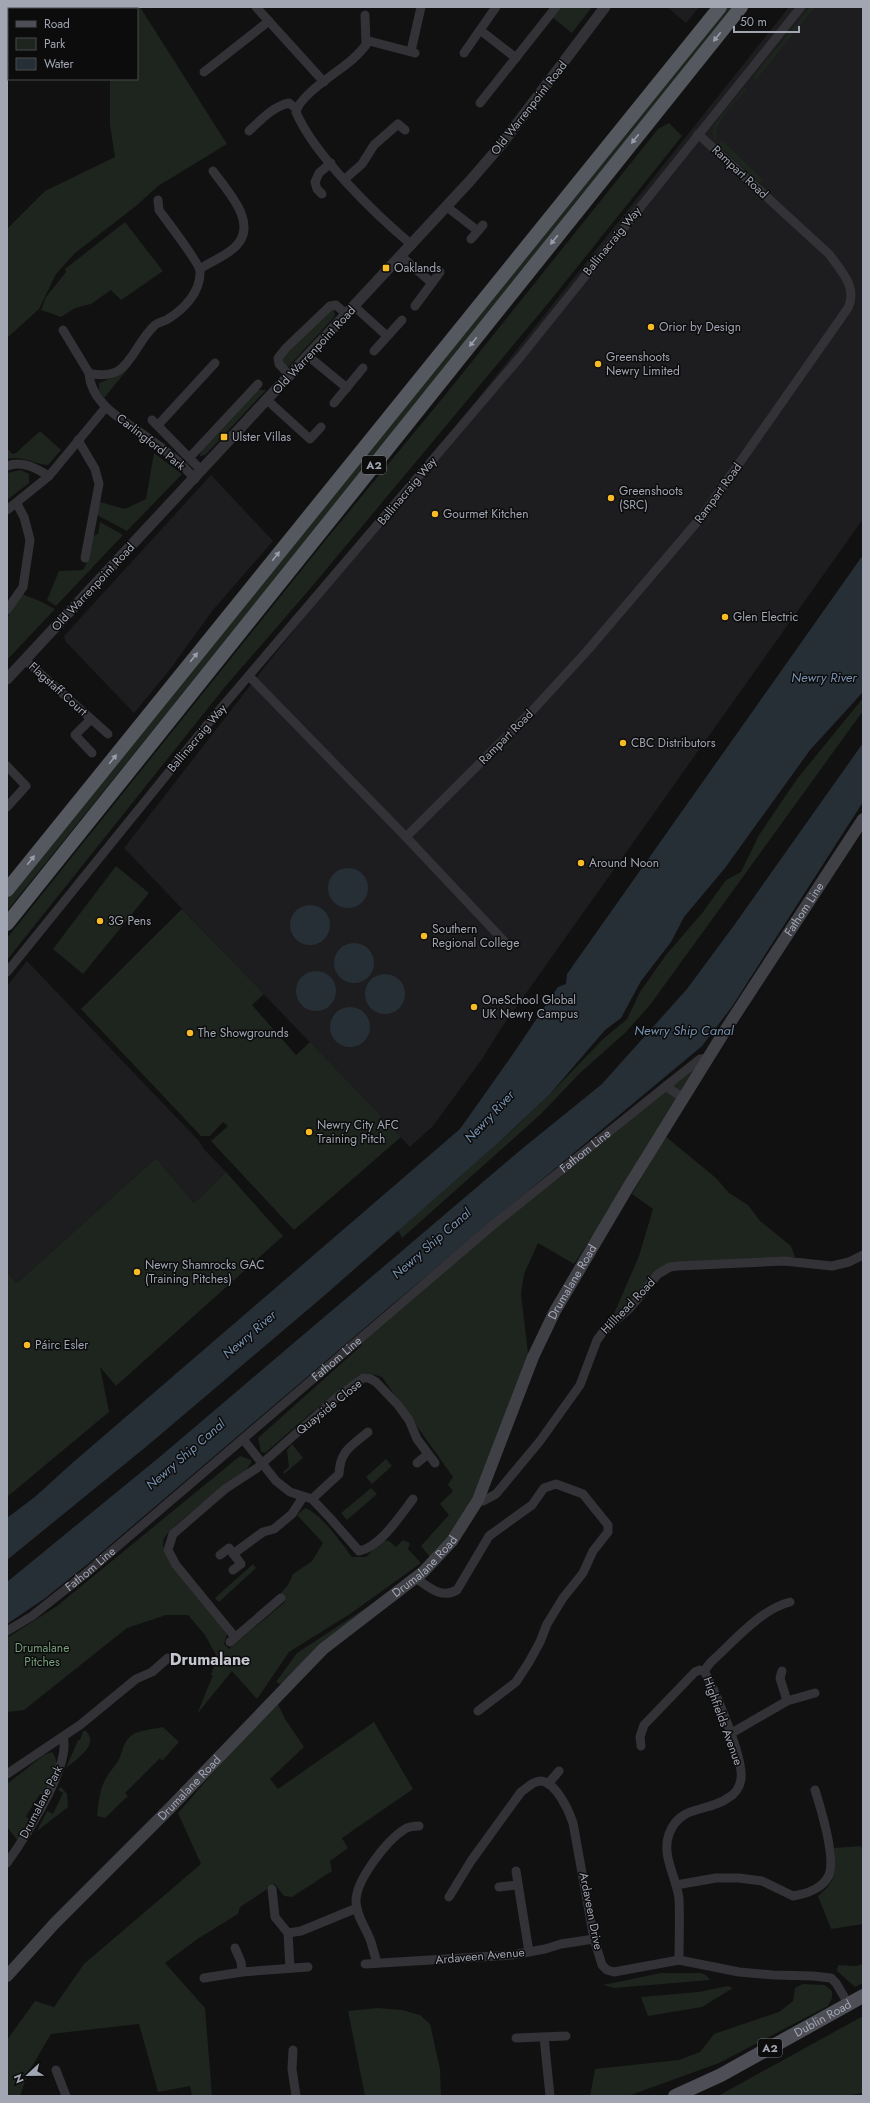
<svg xmlns="http://www.w3.org/2000/svg" width="870" height="2103" font-family="Jost,sans-serif">
	<rect width="100%" height="100%" fill="#111112"/>
	<path fill="#1d1d1f" d="M667,7H699L686,23Z
		M789,7H863V519L502,1027L482,1059L433,1126L410,1147L124,848L263,669Z
		M211,475L273,541L213,610L168,672L134,713L66,642L64,636Z
		M27,961L200,1142L203,1148L226,1172L194,1203L156,1158L17,1283L7,1272V986Z"/>
	<path fill="#1d251e" d="M78,7H140L227,144L158,186L136,206L75,253L56,274L39,309L7,338V229L45,191L115,157L110,125V79H137V9H79Z
		M560,7H592L572,33L552,17Z
		M725,7H736L7,911V899Z
		M810,7H815L756,80L753,77Z
		M744,88H748C738,100 712,123 717,138L715,141L712,132L714,125Z
		M669,123L682,136L550,301L309,590L224,688L7,960V938L328,537L446,394L658,129Z
		M722,140L763,180L760,184L718,144Z
		M125,222L163,271L121,300L111,290L91,304L75,308L61,317L41,310L46,297L66,272L65,269Z
		M332,309L334,310L335,316L289,366L288,367L282,363L281,358Z
		M132,364L104,398L99,390V383L116,376Z
		M256,390H266L209,451L205,455L200,456L201,449Z
		M40,431L61,450L48,465C34,464 22,455 7,459V448L12,454L16,453Z
		M154,453L182,474L127,531L97,515L100,502L125,509L146,499Z
		M21,470L29,474V483L7,500V473Z
		M100,522L123,535L56,606L47,600L59,571L83,570L86,564L93,536L98,534Z
		M22,594L42,602L55,609L7,660V618Z
		M863,698V711L650,1005L626,1032L579,1074L541,1114L402,1238L398,1230L510,1132L553,1091L602,1040L627,1019L640,992L666,955L703,912L726,880L741,872L759,835L797,779Z
		M116,866L149,893L83,974L53,949Z
		M182,909L264,994L252,1005L296,1055L310,1042L401,1137L294,1230L211,1141L228,1126L223,1122L210,1136H201L81,1009Z
		M701,1059L632,1177L574,1264L538,1243L524,1274L521,1294L529,1362L472,1499L443,1545L430,1557L421,1546L449,1515L440,1504L453,1491L448,1485L453,1477L382,1377L368,1373L361,1374L311,1413L265,1453L261,1452L258,1438L362,1345L358,1339Z
		M665,1136L716,1178L729,1193L748,1205L760,1221L791,1246L795,1257L674,1267L660,1270L610,1323L639,1256L653,1209L632,1194Z
		M156,1158L194,1203L226,1172L283,1236L116,1386L100,1367L109,1412L7,1497V1272L17,1283Z
		M292,1444L303,1458L284,1474L283,1472L289,1467L287,1450Z
		M240,1456L251,1460V1463L246,1470C233,1479 167,1528 164,1539C161,1547 166,1554 170,1561L227,1634L224,1644L229,1649L285,1602L280,1594L288,1585L293,1574L312,1561L323,1543L297,1515L305,1508C322,1514 341,1543 352,1557H366L383,1540L389,1541L396,1547L403,1540L410,1543L408,1549L421,1563L350,1614L289,1652L257,1699L232,1671L197,1714L213,1675H211L217,1657L205,1635L188,1615H166L127,1628L24,1710L7,1712V1638L57,1606Z
		M386,1459L392,1466L372,1484L366,1477Z
		M371,1488L377,1494L347,1520L341,1513Z
		M253,1564L256,1568L219,1602L215,1598Z
		M381,1598L285,1681L280,1684L276,1682L297,1653Z
		M276,1700L285,1719L304,1747L270,1779L278,1789L374,1722L413,1789L342,1838L348,1848L330,1861L332,1871L292,1897L284,1896L275,1884L240,1907L238,1914L199,1938L165,1963L205,2008L212,2096H192L190,2086L158,2092L139,2024L51,2034L28,2073L20,2096H7V2040L35,2001L54,2007L84,1964L201,1864L178,1813Z
		M163,1727L179,1742L162,1761L160,1758L125,1793L128,1796L105,1818L97,1816C100,1791 100,1784 116,1764C123,1756 121,1743 132,1735C139,1730 154,1729 163,1727Z
		M83,1731H86C100,1745 75,1760 66,1768L78,1740H80Z
		M52,1752C63,1765 50,1784 43,1796L40,1794L26,1816L29,1820L18,1841L7,1827V1784L44,1755Z
		M61,1787L67,1794L68,1807L37,1831L47,1811L53,1814L63,1793L58,1790Z
		M861,1846L863,1854V1924L831,1929L818,1896C837,1881 836,1871 834,1848Z
		M863,1964V1983L855,1987L837,1971L838,1965L856,1966Z
		M661,1973H700L706,1975L710,1980L614,1988L603,1985Z
		M803,1984L825,1985L832,1991V1998L828,2006L719,2063L628,2096H590L595,2069L679,2060L700,2052L714,2034L779,2012L793,2001L795,1988Z
		M728,1986L733,1988L702,2007L648,2016L641,1997L699,1992Z
		M378,2008L402,2010L420,2015L430,2024L440,2069L441,2096H365L348,2011Z
		M863,2016V2093L845,2096H718Z"/>
	<path fill="#272f36" d="M863,555V692L810,750L725,868L684,917L671,942L641,981L621,1018L605,1030L550,1094L499,1142L325,1295L147,1446L7,1560V1518L36,1496L70,1465L460,1129L513,1054L558,987L566,984L567,974Z
		M863,743V802L731,1008L702,1046L388,1308L89,1563L44,1599L7,1624V1582L162,1455L523,1148L602,1084L687,989L735,924Z
		M328 888a20 20 0 1 1 40 0a20 20 0 1 1-40 0Z
		M290 925a20 20 0 1 1 40 0a20 20 0 1 1-40 0Z
		M334 963a20 20 0 1 1 40 0a20 20 0 1 1-40 0Z
		M296 991a20 20 0 1 1 40 0a20 20 0 1 1-40 0Z
		M365 994a20 20 0 1 1 40 0a20 20 0 1 1-40 0Z
		M330 1027a20 20 0 1 1 40 0a20 20 0 1 1-40 0Z"/>
	<g fill="none" stroke-linecap="round" stroke-linejoin="round">
		<g stroke="#323237" stroke-width="9">
			<path d="M256,7L324,82"/>
			<path d="M365,15L366,45C361,51 355,58 348,63C336,73 299,96 296,112C314,155 376,215 412,245"/>
			<path d="M480,30L516,58"/>
			<path d="M366,44L369,41L415,53"/>
			<path d="M411,51L421,7"/>
			<path d="M464,53L496,7"/>
			<path d="M204,72L269,21"/>
			<path d="M480,103L556,7"/>
			<path d="M249,131C261,120 272,107 289,103L297,109"/>
			<path d="M345,179L362,164L374,145L398,124L405,130"/>
			<path d="M322,194L317,189L315,182L319,173L331,163"/>
			<path d="M158,200L159,210C166,220 199,262 200,271C201,292 184,309 168,319C164,322 157,322 154,326C131,348 130,383 89,373C91,406 127,422 151,440C167,451 182,464 195,479"/>
			<path d="M447,207L478,231"/>
			<path d="M471,239L483,225"/>
			<path d="M401,256L432,283"/>
			<path d="M200,269C211,261 227,256 236,246C259,223 227,191 213,171"/>
			<path d="M415,306L440,272"/>
			<path d="M355,307L387,336"/>
			<path d="M63,330L89,373"/>
			<path d="M374,351L402,320"/>
			<path d="M308,356L347,388"/>
			<path d="M290,376L279,364L278,358L286,348L330,306L336,305L347,315"/>
			<path d="M267,400L310,439L321,427"/>
			<path d="M334,403L363,368"/>
			<path d="M152,420L201,470"/>
			<path d="M158,425L215,363"/>
			<path d="M78,440L95,469L99,484L85,558"/>
			<path d="M190,457L258,384"/>
			<path d="M7,466C22,460 36,468 49,476"/>
			<path d="M7,510L49,476L106,407"/>
			<path d="M7,610L23,587L30,540L24,517L17,504"/>
			<path d="M25,660L108,734"/>
			<path d="M249,676L406,837L504,941"/>
			<path d="M91,719L75,735L92,753"/>
			<path d="M7,766L26,786L7,807"/>
			<path d="M406,837L532,711L587,651L703,515L848,308C858,287 841,271 829,254L698,134"/>
			<path d="M7,972L211,720L521,356L801,7"/>
			<path d="M666,1086L684,1099"/>
			<path d="M243,1439L276,1481L290,1492L312,1499L330,1518L359,1551C380,1547 400,1516 413,1499"/>
			<path d="M417,1463L428,1454"/>
			<path d="M312,1499L339,1474C340,1451 351,1446 368,1432"/>
			<path d="M478,1500L483,1501L496,1494L540,1441L580,1385L597,1340L603,1332L630,1308L658,1274L670,1267L678,1266L784,1261L832,1266L849,1262L863,1255"/>
			<path d="M233,1554L263,1532L274,1529L292,1514L303,1497"/>
			<path d="M220,1555L229,1548L241,1564L233,1570"/>
			<path d="M416,1578C430,1588 441,1599 457,1590L489,1536L532,1505L544,1488L556,1484L583,1494L608,1525V1532L593,1551L583,1573L563,1598L547,1624L540,1642L529,1662L516,1682L478,1711"/>
			<path id="s1" d="M7,1631L32,1616L85,1574L493,1225L666,1086L700,1059L708,1058"/>
			<path d="M235,1637L176,1565L168,1550L173,1534L225,1489L257,1468L336,1398L363,1378H369L376,1382L398,1405L409,1420L417,1439L435,1463"/>
			<path d="M230,1642L281,1598"/>
			<path d="M704,1671L711,1662C733,1642 761,1609 790,1602"/>
			<path d="M782,1671L780,1678L787,1701"/>
			<path d="M730,1734L787,1701L815,1693"/>
			<path d="M641,1746L640,1737L644,1725L695,1672L700,1670L704,1671C715,1690 744,1759 741,1779C740,1787 735,1794 728,1798C707,1813 680,1804 669,1834C661,1856 677,1878 679,1899C680,1919 679,1940 679,1960"/>
			<path d="M7,1774L80,1725L136,1679L152,1672L168,1658"/>
			<path d="M548,1784L559,1771"/>
			<path d="M7,1863C24,1839 72,1765 63,1737"/>
			<path d="M516,1871L529,1952"/>
			<path d="M676,1885L716,1878H739L762,1881L793,1896C807,1894 823,1888 829,1875C836,1857 821,1809 815,1790"/>
			<path d="M499,1887L518,1885"/>
			<path d="M272,1889L275,1917L288,1933L290,1968"/>
			<path d="M449,1897L471,1861L521,1792C527,1788 533,1781 541,1781C556,1782 569,1811 573,1823L594,1939L602,1965L607,1970L614,1972L679,1960L739,1972L773,1975L813,1976L831,1978L836,1983L849,2005"/>
			<path d="M288,1933L301,1931L357,1908"/>
			<path d="M235,1948L241,1962L242,1972"/>
			<path d="M377,1963C375,1956 373,1949 371,1942C367,1929 356,1916 356,1902C355,1881 387,1840 405,1829C410,1826 414,1826 419,1826"/>
			<path d="M365,1964L512,1955L545,1949L561,1944L594,1939"/>
			<path d="M204,1978L242,1972L308,1967"/>
			<path d="M544,2037L550,2096"/>
			<path d="M516,2038L566,2036"/>
			<path d="M293,2050L292,2069L296,2096"/>
			<path d="M56,2070L66,2096"/>
		</g>
		<path stroke="#323237" stroke-width="11" d="M7,679L469,182L501,145L605,7"/>
		<path stroke="#404147" stroke-width="12" id="s2" d="M7,1976L55,1923L170,1808L323,1649L423,1572L452,1541L478,1500L533,1357L555,1311L627,1189L726,1029L863,819"/>
		<path stroke="#4e4f56" stroke-width="14" id="s3" d="M675,2096L721,2075L863,1996"/>
		<path stroke="#56585f" stroke-width="14" d="M7,890L720,7
			M7,924L741,7"/>
	</g>
	<defs><path id="oneway-solid" d="M-6-.8H1V-3.2L6.5 0L1 3.2V.8H-6Z"/></defs>
	<g fill="#9a9eab">
		<use href="#oneway-solid" transform="translate(717 37) rotate(129)"/>
		<use href="#oneway-solid" transform="translate(635 139) rotate(129)"/>
		<use href="#oneway-solid" transform="translate(554 240) rotate(129)"/>
		<use href="#oneway-solid" transform="translate(473 342) rotate(129)"/>
		<use href="#oneway-solid" transform="translate(276 556) rotate(-51)"/>
		<use href="#oneway-solid" transform="translate(194 657) rotate(-51)"/>
		<use href="#oneway-solid" transform="translate(113 759) rotate(-51)"/>
		<use href="#oneway-solid" transform="translate(31 860) rotate(-51)"/>
	</g>
	<g fill="#f6bb25" stroke="#0c0c0d" stroke-width="1.5">
		<rect x="382" y="264" width="8" height="8" rx="2"/>
		<circle cx="651" cy="327" r="4"/>
		<circle cx="598" cy="364" r="4"/>
		<rect x="220" y="433" width="8" height="8" rx="2"/>
		<circle cx="611" cy="498" r="4"/>
		<circle cx="435" cy="514" r="4"/>
		<circle cx="725" cy="617" r="4"/>
		<circle cx="623" cy="743" r="4"/>
		<circle cx="581" cy="863" r="4"/>
		<circle cx="100" cy="921" r="4"/>
		<circle cx="424" cy="936" r="4"/>
		<circle cx="474" cy="1007" r="4"/>
		<circle cx="190" cy="1033" r="4"/>
		<circle cx="309" cy="1132" r="4"/>
		<circle cx="137" cy="1272" r="4"/>
		<circle cx="27" cy="1345" r="4"/>
	</g>
	<g text-anchor="middle" stroke-width="3" stroke-linejoin="round" paint-order="stroke">
		<g fill="#0c0c0d" stroke="#757881" stroke-width="1">
			<rect x="362" y="456" width="24" height="18" rx="3"/>
			<rect x="758" y="2039" width="24" height="18" rx="3"/>
		</g>
		<g font-size="11" font-weight="bold" fill="#a2a6b3">
			<text x="374" y="469">A2</text>
			<text x="770" y="2052">A2</text>
		</g>
		<g font-size="12" fill="#a2a6b3" stroke="#0c0c0d">
			<text transform="translate(529 108) rotate(-52)" y="4">Old Warrenpoint Road</text>
			<text transform="translate(740 172) rotate(43)" y="4">Rampart Road</text>
			<text transform="translate(612 241) rotate(-51)" y="4">Ballinacraig Way</text>
			<text transform="translate(314 350) rotate(-47)" y="4">Old Warrenpoint Road</text>
			<text transform="translate(151 442) rotate(38)" y="4">Carlingford Park</text>
			<text transform="translate(407 491) rotate(-50)" y="4">Ballinacraig Way</text>
			<text transform="translate(718 493) rotate(-54)" y="4">Rampart Road</text>
			<text transform="translate(93 587) rotate(-47)" y="4">Old Warrenpoint Road</text>
			<text transform="translate(58 689) rotate(42)" y="4">Flagstaff Court</text>
			<text transform="translate(506 737) rotate(-45)" y="4">Rampart Road</text>
			<text transform="translate(197 738) rotate(-50)" y="4">Ballinacraig Way</text>
			<text dy="4" stroke="none"><textPath href="#s2" startOffset="1349">Fathom Line</textPath></text>
			<text dy="4" stroke="none"><textPath href="#s1" startOffset="752">Fathom Line</textPath></text>
			<text dy="4" stroke="none"><textPath href="#s2" startOffset="910">Drumalane Road</textPath></text>
			<text transform="translate(628 1306) rotate(-46)" y="4">Hillhead Road</text>
			<text dy="4" stroke="none"><textPath href="#s1" startOffset="428">Fathom Line</textPath></text>
			<text transform="translate(329 1407) rotate(-39)" y="4">Quayside Close</text>
			<text dy="4" stroke="none"><textPath href="#s2" startOffset="586">Drumalane Road</textPath></text>
			<text dy="4" stroke="none"><textPath href="#s1" startOffset="104">Fathom Line</textPath></text>
			<text transform="translate(723 1721) rotate(70)" y="4">Highfields Avenue</text>
			<text dy="4" stroke="none"><textPath href="#s2" startOffset="262">Drumalane Road</textPath></text>
			<text transform="translate(41 1802) rotate(-63)" y="4">Drumalane Park</text>
			<text transform="translate(591 1911) rotate(79)" y="4">Ardaveen Drive</text>
			<text transform="translate(480 1956) rotate(-5)" y="4">Ardaveen Avenue</text>
			<text dy="4" stroke="none"><textPath href="#s3" startOffset="167">Dublin Road</textPath></text>
		</g>
		<g font-size="12" fill="#a2a6b3" stroke="#0c0c0d" text-anchor="start">
			<text x="394" y="272">Oaklands</text>
			<text x="659" y="331">Orior by Design</text>
			<text x="606" y="361">Greenshoots<tspan x="606" dy="14">Newry Limited</tspan></text>
			<text x="232" y="441">Ulster Villas</text>
			<text x="619" y="495">Greenshoots<tspan x="619" dy="14">(SRC)</tspan></text>
			<text x="443" y="518">Gourmet Kitchen</text>
			<text x="733" y="621">Glen Electric</text>
			<text x="631" y="747">CBC Distributors</text>
			<text x="589" y="867">Around Noon</text>
			<text x="108" y="925">3G Pens</text>
			<text x="432" y="933">Southern<tspan x="432" dy="14">Regional College</tspan></text>
			<text x="482" y="1004">OneSchool Global<tspan x="482" dy="14">UK Newry Campus</tspan></text>
			<text x="198" y="1037">The Showgrounds</text>
			<text x="317" y="1129">Newry City AFC<tspan x="317" dy="14">Training Pitch</tspan></text>
			<text x="145" y="1269">Newry Shamrocks GAC<tspan x="145" dy="14">(Training Pitches)</tspan></text>
			<text x="35" y="1349">Páirc Esler</text>
		</g>
		<g font-size="12" fill="#789f7c" stroke="#0c0c0d">
			<text x="42" y="1652">Drumalane<tspan x="42" dy="14">Pitches</tspan></text>
		</g>
		<g font-size="13" font-style="italic" fill="#7792b0" stroke="#0c0c0d">
			<text x="824" y="682">Newry River</text>
			<text x="684" y="1035">Newry Ship Canal</text>
			<text transform="translate(489 1116) rotate(-47)" y="5">Newry River</text>
			<text transform="translate(431 1243) rotate(-41)" y="5">Newry Ship Canal</text>
			<text transform="translate(249 1334) rotate(-41)" y="5">Newry River</text>
			<text transform="translate(185 1454) rotate(-41)" y="5">Newry Ship Canal</text>
		</g>
		<g font-size="16" font-weight="bold" fill="#c3c5cf" stroke="#0c0c0d">
			<text x="210" y="1665">Drumalane</text>
		</g>
	</g>
	<rect width="870" height="2103" fill="none" stroke="#a2a6b3" stroke-width="16"/>
	<rect x="8" y="8" width="130" height="72" fill="#0c0c0d" stroke="#484a4f"/>
	<rect x="16" y="21" width="20" height="6" fill="#4e4f56" stroke="#484a4f"/>
	<text x="44" y="28" font-size="12" fill="#a2a6b3">Road</text>
	<rect x="16" y="38" width="20" height="12" fill="#1d251e" stroke="#484a4f"/>
	<text x="44" y="48" font-size="12" fill="#a2a6b3">Park</text>
	<rect x="16" y="58" width="20" height="12" fill="#272f36" stroke="#484a4f"/>
	<text x="44" y="68" font-size="12" fill="#a2a6b3">Water</text>
	<g transform="translate(28 2075) rotate(248)" stroke="#0c0c0d" stroke-width="3" paint-order="stroke">
	<path d="M0-3L7 15L0 10L-7 15Z" fill="#a2a6b3"/>
	<text y="-6" font-size="11" font-weight="bold" text-anchor="middle" fill="#a2a6b3">N</text>
	</g>
	<path d="M734 26v6h65v-6" fill="none" stroke="#a2a6b3" stroke-width="2"/>
	<text x="740" y="26" font-size="12" fill="#a2a6b3" stroke="#0c0c0d" stroke-width="3" paint-order="stroke">50 m</text>
</svg>
